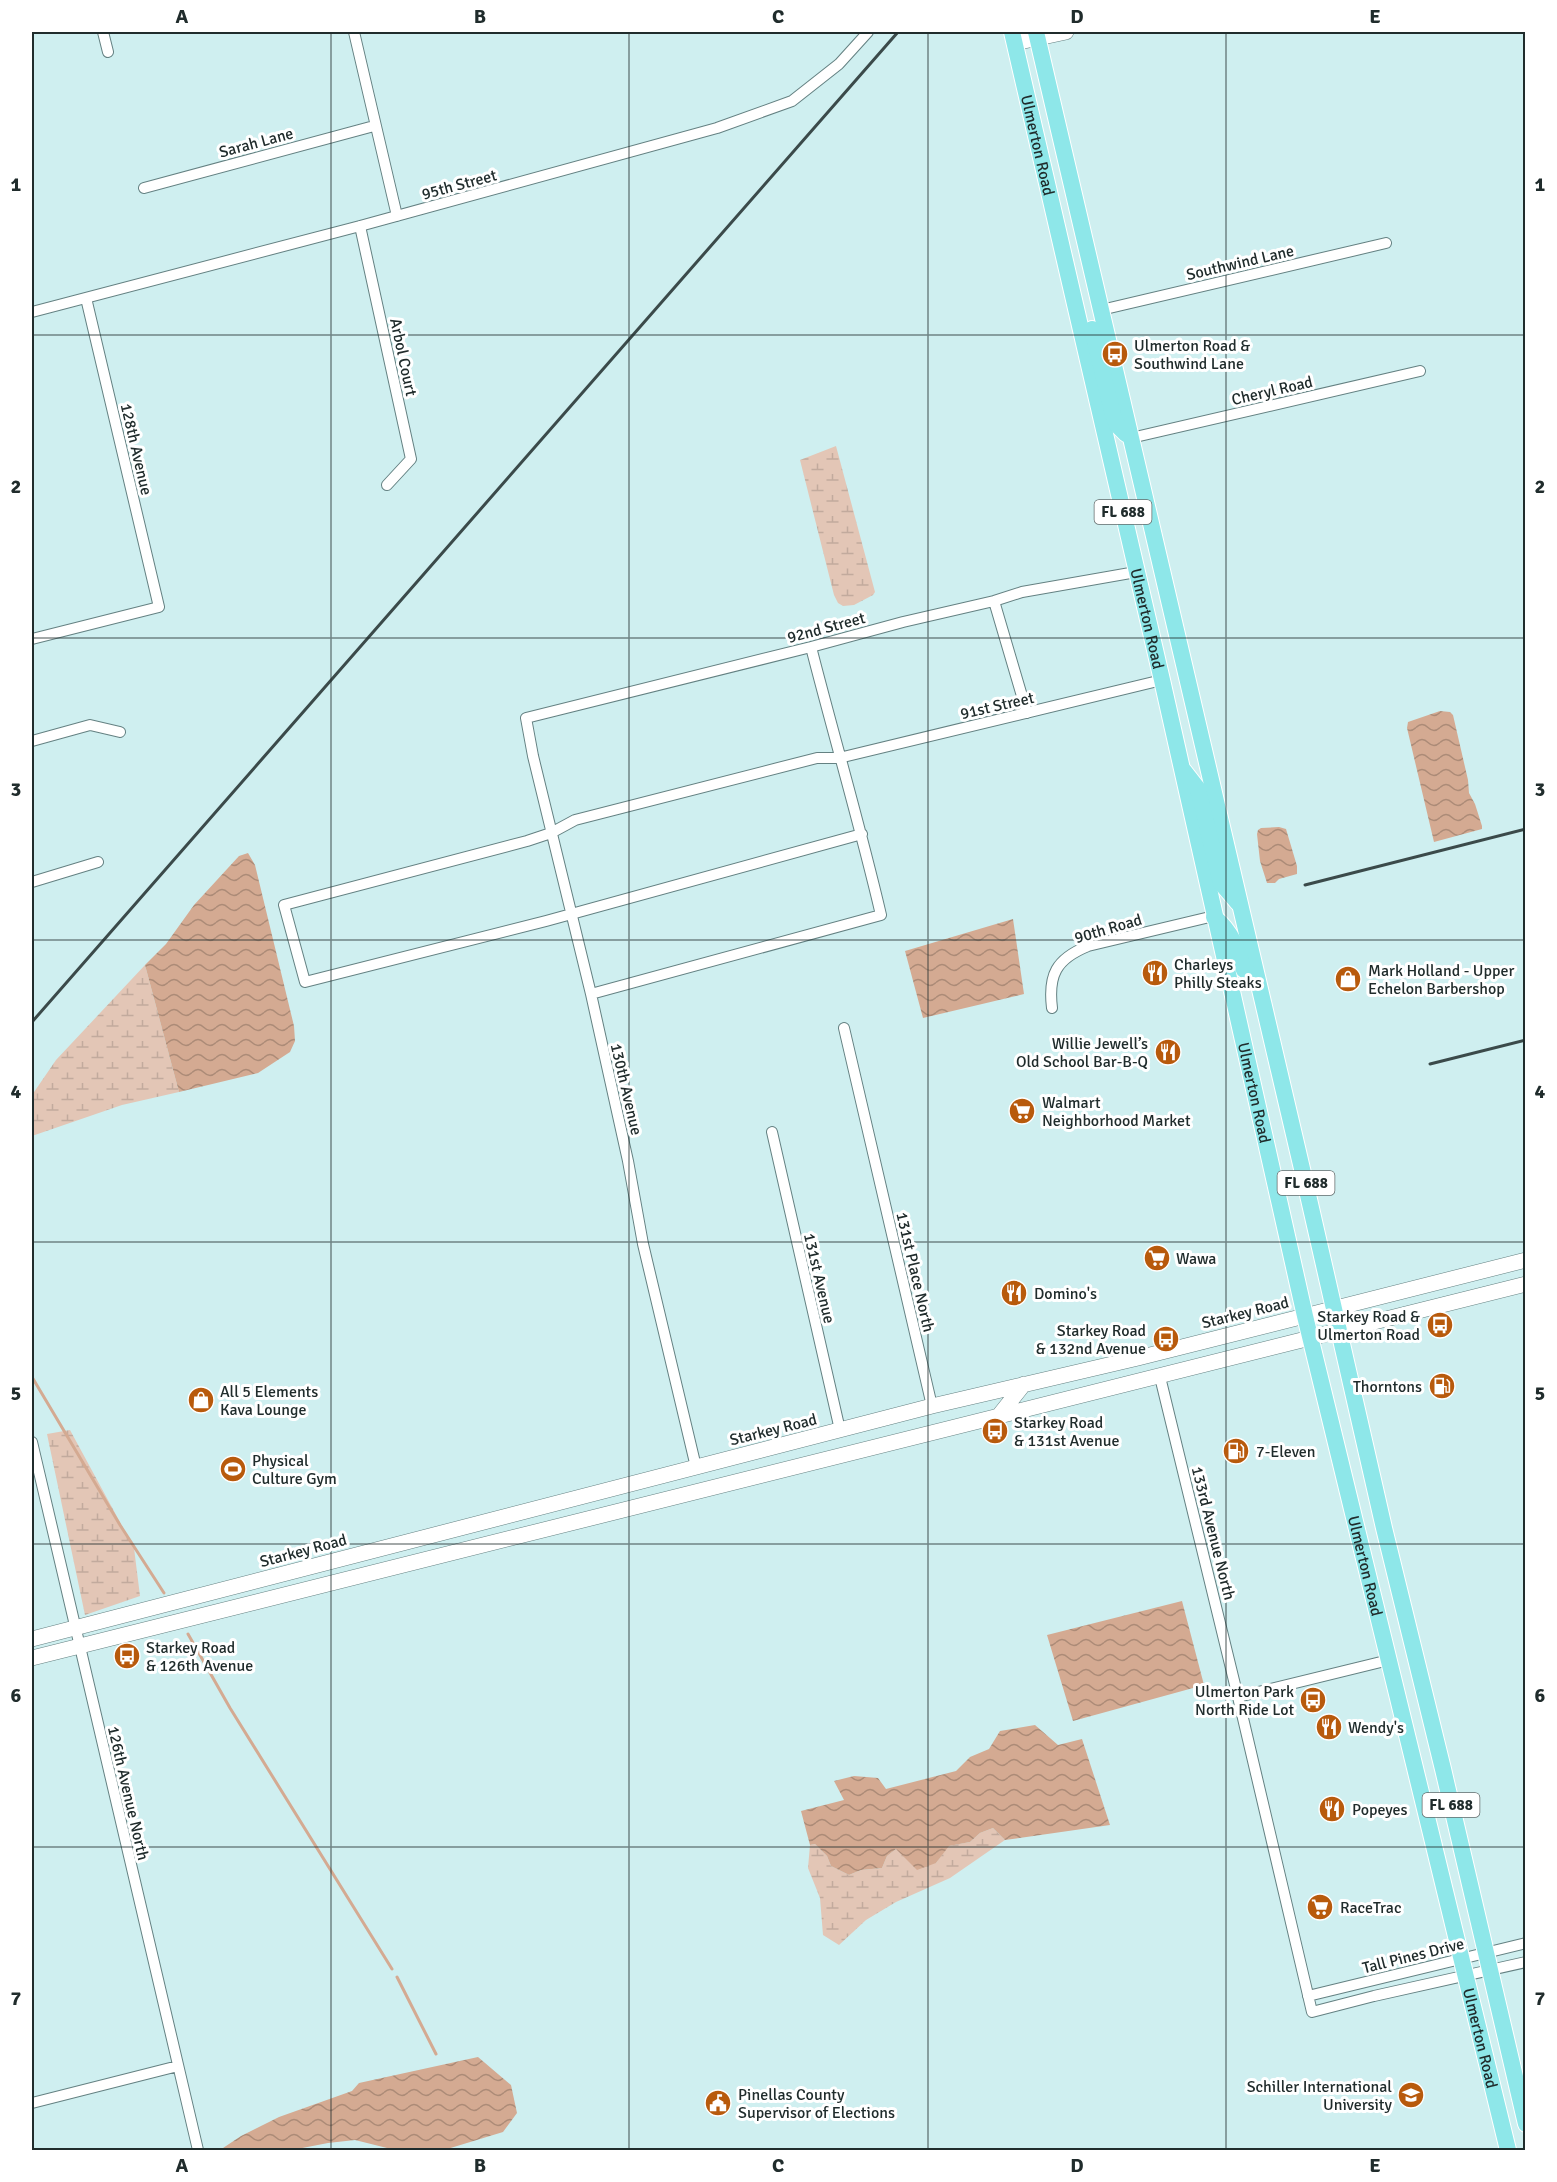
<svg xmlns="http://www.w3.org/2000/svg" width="1557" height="2182" font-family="Signika,sans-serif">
	<defs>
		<pattern id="wetland-marsh" width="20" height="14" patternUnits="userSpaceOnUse" patternTransform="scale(1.5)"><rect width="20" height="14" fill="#e3c6b6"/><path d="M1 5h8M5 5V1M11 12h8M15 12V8" fill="none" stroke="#c2aa9d"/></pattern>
		<pattern id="water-waves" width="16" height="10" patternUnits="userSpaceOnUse" patternTransform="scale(1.5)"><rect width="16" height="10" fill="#d4aa92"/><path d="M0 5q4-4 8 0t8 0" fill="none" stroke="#ac8b77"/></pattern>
	</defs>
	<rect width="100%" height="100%" fill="#cfeff0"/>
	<path fill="url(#wetland-marsh)" d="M836,446L875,592L873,595L854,605L843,606L838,603L834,595L800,460Z
		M145,965L179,1092L122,1105L32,1136V1095L56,1060Z
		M70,1430L134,1548L140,1596L85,1615L47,1434Z
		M993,1828L1005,1840L950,1878L896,1902L866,1920L839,1945L823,1935L820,1898L808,1868L810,1845L815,1844L827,1856L831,1866L849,1875L861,1870L882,1868L887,1856L896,1849L936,1863L948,1846L970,1842L980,1833Z"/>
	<path fill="url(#water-waves)" d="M1440,711L1450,712L1453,715L1468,780L1469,793L1475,804L1482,826V829L1434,842L1407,728L1408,722Z
		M1279,827L1286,829L1297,866V874L1279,879L1275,883H1267L1260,861L1257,834L1258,830L1261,828Z
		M248,853L255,865L294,1026L295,1041L290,1052L258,1073L179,1092L145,965L166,944L194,905L239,856Z
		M1013,919L1024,994L923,1018L905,951Z
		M1182,1601L1204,1685L1073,1721L1047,1635Z
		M1035,1725L1058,1745L1082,1739L1110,1825L1005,1840L993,1828L980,1833L970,1842L949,1846L936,1863L917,1870L896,1849L887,1856L882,1868L861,1870L849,1875L831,1866L827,1856L815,1844L810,1845L801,1811L844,1800L834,1781L854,1776L878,1778L886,1789L956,1771L970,1757L989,1749L1000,1731Z
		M478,2057L511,2085L517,2113L503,2132L444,2150H395L355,2140L328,2143L292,2150H220L241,2136L279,2117L352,2091L359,2083Z"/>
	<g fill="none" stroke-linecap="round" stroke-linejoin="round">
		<path stroke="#d4aa92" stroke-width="3" d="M32,1377L120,1525L164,1593
			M188,1634L230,1708L392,1969
			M397,1977L436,2054"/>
		<defs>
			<path id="street" d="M103,32L108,52
				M354,32L397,216
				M144,188L374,126
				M360,226L411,459L387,485
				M1101,310L1386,243
				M32,312L360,226L717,128L792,101L839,64L868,32
				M1131,438L1420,371
				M994,601L1027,713
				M32,639L159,607L86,298
				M32,741L90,725L120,732
				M862,834L546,921L305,982L284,905L527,841L551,833L575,820L817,758H839L1162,680
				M32,882L98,862
				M591,994L881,915C860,825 834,737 811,647
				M1052,1008C1048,975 1056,959 1088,946L1214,916
				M844,1028L932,1406
				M772,1132L840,1430
				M1160,1377L1238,1697L1312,2012L1374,1996L1526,1962
				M32,1442L198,2150
				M696,1467L643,1244L628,1161L591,994L533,756L526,718L811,647L903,622L994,601L1022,592L1136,572
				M1238,1697L1389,1660
				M1308,1996L1526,1943
				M32,2103L178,2066"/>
			<path id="secondary" d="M1015,43L1066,32
				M997,1418L1024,1384
				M32,1639L932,1406L1138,1358L1526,1260
				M32,1658C529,1532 1028,1411 1526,1284"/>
			<g id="primary">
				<path id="s1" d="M1012,32L1162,680L1305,1316L1508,2150"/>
				<path d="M1036,32L1303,1173L1384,1528L1443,1769L1526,2124"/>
				<path d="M1092,329L1113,415L1117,425L1126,434"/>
				<path d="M1184,771L1198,789L1221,883L1238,903"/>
				<path d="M1214,917C1232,932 1237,948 1244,970L1249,973"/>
			</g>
		</defs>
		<use href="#street" stroke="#648182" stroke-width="12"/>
		<use href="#secondary" stroke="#648182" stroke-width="16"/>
		<use href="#primary" stroke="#fff" stroke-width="18"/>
		<use href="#street" stroke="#fff" stroke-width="10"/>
		<use href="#secondary" stroke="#fff" stroke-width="15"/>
		<use href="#primary" stroke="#8ee7e9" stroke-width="16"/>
		<path stroke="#3b4a4a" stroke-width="3" d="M1305,885L1526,829
			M32,1022L898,32
			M1430,1064L1526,1040"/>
	</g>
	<path fill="none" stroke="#202c2c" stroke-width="1.5" stroke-opacity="0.55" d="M331,32V2150M629,32V2150M928,32V2150M1226,32V2150M32,335H1526M32,638H1526M32,940H1526M32,1242H1526M32,1544H1526M32,1847H1526"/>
	<defs>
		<symbol id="bus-disc" viewBox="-11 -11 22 22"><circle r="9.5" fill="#b85a0c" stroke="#fff"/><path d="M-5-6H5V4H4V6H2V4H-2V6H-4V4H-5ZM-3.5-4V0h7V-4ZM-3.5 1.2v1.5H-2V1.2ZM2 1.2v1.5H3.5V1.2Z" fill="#fff"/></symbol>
		<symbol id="restaurant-disc" viewBox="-11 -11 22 22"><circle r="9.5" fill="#b85a0c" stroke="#fff"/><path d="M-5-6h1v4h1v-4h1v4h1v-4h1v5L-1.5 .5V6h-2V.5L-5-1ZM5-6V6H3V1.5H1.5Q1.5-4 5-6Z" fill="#fff"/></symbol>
		<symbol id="shop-disc" viewBox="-11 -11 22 22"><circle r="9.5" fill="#b85a0c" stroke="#fff"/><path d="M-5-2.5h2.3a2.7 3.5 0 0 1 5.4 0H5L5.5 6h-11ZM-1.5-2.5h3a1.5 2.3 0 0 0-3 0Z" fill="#fff"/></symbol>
		<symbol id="supermarket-disc" viewBox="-11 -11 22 22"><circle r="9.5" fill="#b85a0c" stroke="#fff"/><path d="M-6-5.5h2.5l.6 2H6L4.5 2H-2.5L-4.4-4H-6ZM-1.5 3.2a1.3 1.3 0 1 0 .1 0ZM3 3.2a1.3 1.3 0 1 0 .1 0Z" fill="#fff"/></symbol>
		<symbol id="fuel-disc" viewBox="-11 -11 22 22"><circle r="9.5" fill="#b85a0c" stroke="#fff"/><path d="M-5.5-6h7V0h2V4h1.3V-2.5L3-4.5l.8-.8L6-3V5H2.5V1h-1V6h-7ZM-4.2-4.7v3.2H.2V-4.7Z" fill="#fff"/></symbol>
		<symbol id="stadium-disc" viewBox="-11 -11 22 22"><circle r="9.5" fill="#b85a0c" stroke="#fff"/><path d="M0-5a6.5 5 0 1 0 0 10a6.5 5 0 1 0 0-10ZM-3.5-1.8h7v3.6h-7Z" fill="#fff"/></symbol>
		<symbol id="university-disc" viewBox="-11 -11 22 22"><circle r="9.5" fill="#b85a0c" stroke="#fff"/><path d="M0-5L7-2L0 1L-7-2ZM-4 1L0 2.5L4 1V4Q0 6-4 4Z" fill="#fff"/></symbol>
		<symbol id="civic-disc" viewBox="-11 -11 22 22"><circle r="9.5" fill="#b85a0c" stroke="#fff"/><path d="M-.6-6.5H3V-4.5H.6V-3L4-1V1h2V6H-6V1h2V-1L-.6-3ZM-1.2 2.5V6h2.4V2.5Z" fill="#fff"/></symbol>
	</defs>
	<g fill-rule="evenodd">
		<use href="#bus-disc" x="1100" y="339" width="30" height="30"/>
		<use href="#restaurant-disc" x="1140" y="958" width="30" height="30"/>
		<use href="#shop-disc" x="1333" y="964" width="30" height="30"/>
		<use href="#restaurant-disc" x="1153" y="1037" width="30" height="30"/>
		<use href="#supermarket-disc" x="1007" y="1096" width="30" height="30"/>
		<use href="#supermarket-disc" x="1142" y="1243" width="30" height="30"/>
		<use href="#restaurant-disc" x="999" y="1278" width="30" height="30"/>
		<use href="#bus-disc" x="1425" y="1310" width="30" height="30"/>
		<use href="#bus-disc" x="1151" y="1324" width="30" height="30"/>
		<use href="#fuel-disc" x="1427" y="1371" width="30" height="30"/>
		<use href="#shop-disc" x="186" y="1385" width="30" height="30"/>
		<use href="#bus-disc" x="980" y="1416" width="30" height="30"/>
		<use href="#fuel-disc" x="1221" y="1436" width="30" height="30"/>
		<use href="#stadium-disc" x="218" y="1454" width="30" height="30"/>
		<use href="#bus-disc" x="112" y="1641" width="30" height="30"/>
		<use href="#bus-disc" x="1298" y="1685" width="30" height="30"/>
		<use href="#restaurant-disc" x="1314" y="1712" width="30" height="30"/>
		<use href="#restaurant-disc" x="1317" y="1794" width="30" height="30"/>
		<use href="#supermarket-disc" x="1305" y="1892" width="30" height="30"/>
		<use href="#university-disc" x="1396" y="2080" width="30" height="30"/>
		<use href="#civic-disc" x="703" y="2088" width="30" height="30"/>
	</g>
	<g text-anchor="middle" stroke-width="6" stroke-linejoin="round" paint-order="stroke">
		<g fill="#fff" stroke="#636b6b" stroke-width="1.5">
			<rect x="1094.5" y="500" width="57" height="24" rx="4.5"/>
			<rect x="1277.5" y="1171" width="57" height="24" rx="4.5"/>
			<rect x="1422.5" y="1793" width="57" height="24" rx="4.5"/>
		</g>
		<g font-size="15" font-weight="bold" fill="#202c2c">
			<text x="1123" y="517">FL 688</text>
			<text x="1306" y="1188">FL 688</text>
			<text x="1451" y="1810">FL 688</text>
		</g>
		<g font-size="16" fill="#202c2c" stroke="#fff">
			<text transform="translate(256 142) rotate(-15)" y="6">Sarah Lane</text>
			<text dy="6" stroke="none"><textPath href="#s1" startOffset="116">Ulmerton Road</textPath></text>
			<text transform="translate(459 184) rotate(-15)" y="6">95th Street</text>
			<text transform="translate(1240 262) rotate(-13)" y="6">Southwind Lane</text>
			<text transform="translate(404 357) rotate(78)" y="6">Arbol Court</text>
			<text transform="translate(1272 390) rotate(-13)" y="6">Cheryl Road</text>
			<text transform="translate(137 449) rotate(77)" y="6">128th Avenue</text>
			<text dy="6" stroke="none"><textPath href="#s1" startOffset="602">Ulmerton Road</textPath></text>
			<text transform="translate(826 627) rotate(-15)" y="6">92nd Street</text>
			<text transform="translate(997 705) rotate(-13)" y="6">91st Street</text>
			<text transform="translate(1108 928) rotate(-16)" y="6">90th Road</text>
			<text transform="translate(627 1089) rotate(77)" y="6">130th Avenue</text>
			<text dy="6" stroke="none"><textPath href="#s1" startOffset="1088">Ulmerton Road</textPath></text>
			<text transform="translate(916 1272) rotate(77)" y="6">131st Place North</text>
			<text transform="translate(820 1278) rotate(77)" y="6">131st Avenue</text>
			<text transform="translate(1245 1312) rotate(-14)" y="6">Starkey Road</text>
			<text transform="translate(773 1429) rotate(-14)" y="6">Starkey Road</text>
			<text transform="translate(1214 1533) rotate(76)" y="6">133rd Avenue North</text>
			<text transform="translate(303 1550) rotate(-15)" y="6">Starkey Road</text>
			<text dy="6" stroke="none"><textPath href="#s1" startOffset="1574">Ulmerton Road</textPath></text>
			<text transform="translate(129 1793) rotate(77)" y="6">126th Avenue North</text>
			<text transform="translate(1413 1955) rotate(-14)" y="6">Tall Pines Drive</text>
			<text dy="6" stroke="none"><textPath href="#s1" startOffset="2060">Ulmerton Road</textPath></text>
		</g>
		<g font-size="16" fill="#202c2c" stroke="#fff" text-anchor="start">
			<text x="1134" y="351">Ulmerton Road &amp;<tspan x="1134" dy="18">Southwind Lane</tspan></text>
			<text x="1174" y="970">Charleys<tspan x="1174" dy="18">Philly Steaks</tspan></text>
			<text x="1368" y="976">Mark Holland - Upper<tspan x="1368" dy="18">Echelon Barbershop</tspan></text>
			<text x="1148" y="1049" text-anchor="end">Willie Jewell’s<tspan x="1148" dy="18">Old School Bar-B-Q</tspan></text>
			<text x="1042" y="1108">Walmart<tspan x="1042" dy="18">Neighborhood Market</tspan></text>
			<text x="1176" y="1264">Wawa</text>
			<text x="1034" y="1299">Domino's</text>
			<text x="1420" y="1322" text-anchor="end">Starkey Road &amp;<tspan x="1420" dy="18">Ulmerton Road</tspan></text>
			<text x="1146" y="1336" text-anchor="end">Starkey Road<tspan x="1146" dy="18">&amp; 132nd Avenue</tspan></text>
			<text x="1422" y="1392" text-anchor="end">Thorntons</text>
			<text x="220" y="1397">All 5 Elements<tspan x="220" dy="18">Kava Lounge</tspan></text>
			<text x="1014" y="1428">Starkey Road<tspan x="1014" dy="18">&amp; 131st Avenue</tspan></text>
			<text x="1256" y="1457">7-Eleven</text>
			<text x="252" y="1466">Physical<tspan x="252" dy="18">Culture Gym</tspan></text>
			<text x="146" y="1653">Starkey Road<tspan x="146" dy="18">&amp; 126th Avenue</tspan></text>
			<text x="1294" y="1697" text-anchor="end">Ulmerton Park<tspan x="1294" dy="18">North Ride Lot</tspan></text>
			<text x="1348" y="1733">Wendy's</text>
			<text x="1352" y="1815">Popeyes</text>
			<text x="1340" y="1913">RaceTrac</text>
			<text x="1392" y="2092" text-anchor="end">Schiller International<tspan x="1392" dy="18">University</tspan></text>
			<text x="738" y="2100">Pinellas County<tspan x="738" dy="18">Supervisor of Elections</tspan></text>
		</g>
	</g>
	<rect width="1557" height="2182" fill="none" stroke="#ffffff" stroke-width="66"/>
	<rect x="33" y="33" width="1491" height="2116" fill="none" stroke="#202c2c" stroke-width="2"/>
	<g font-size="20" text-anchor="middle" font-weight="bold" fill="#202c2c">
		<text x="182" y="23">A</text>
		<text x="480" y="23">B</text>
		<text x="778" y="23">C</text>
		<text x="1077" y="23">D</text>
		<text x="1375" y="23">E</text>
		<text x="16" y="191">1</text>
		<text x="1540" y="191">1</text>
		<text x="16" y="493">2</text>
		<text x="1540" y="493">2</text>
		<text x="16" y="796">3</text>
		<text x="1540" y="796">3</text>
		<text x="16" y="1098">4</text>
		<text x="1540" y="1098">4</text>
		<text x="16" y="1400">5</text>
		<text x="1540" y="1400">5</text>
		<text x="16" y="1702">6</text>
		<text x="1540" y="1702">6</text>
		<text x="16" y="2005">7</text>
		<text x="1540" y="2005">7</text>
		<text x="182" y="2172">A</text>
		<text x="480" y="2172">B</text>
		<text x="778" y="2172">C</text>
		<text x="1077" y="2172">D</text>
		<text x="1375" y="2172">E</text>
	</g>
</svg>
